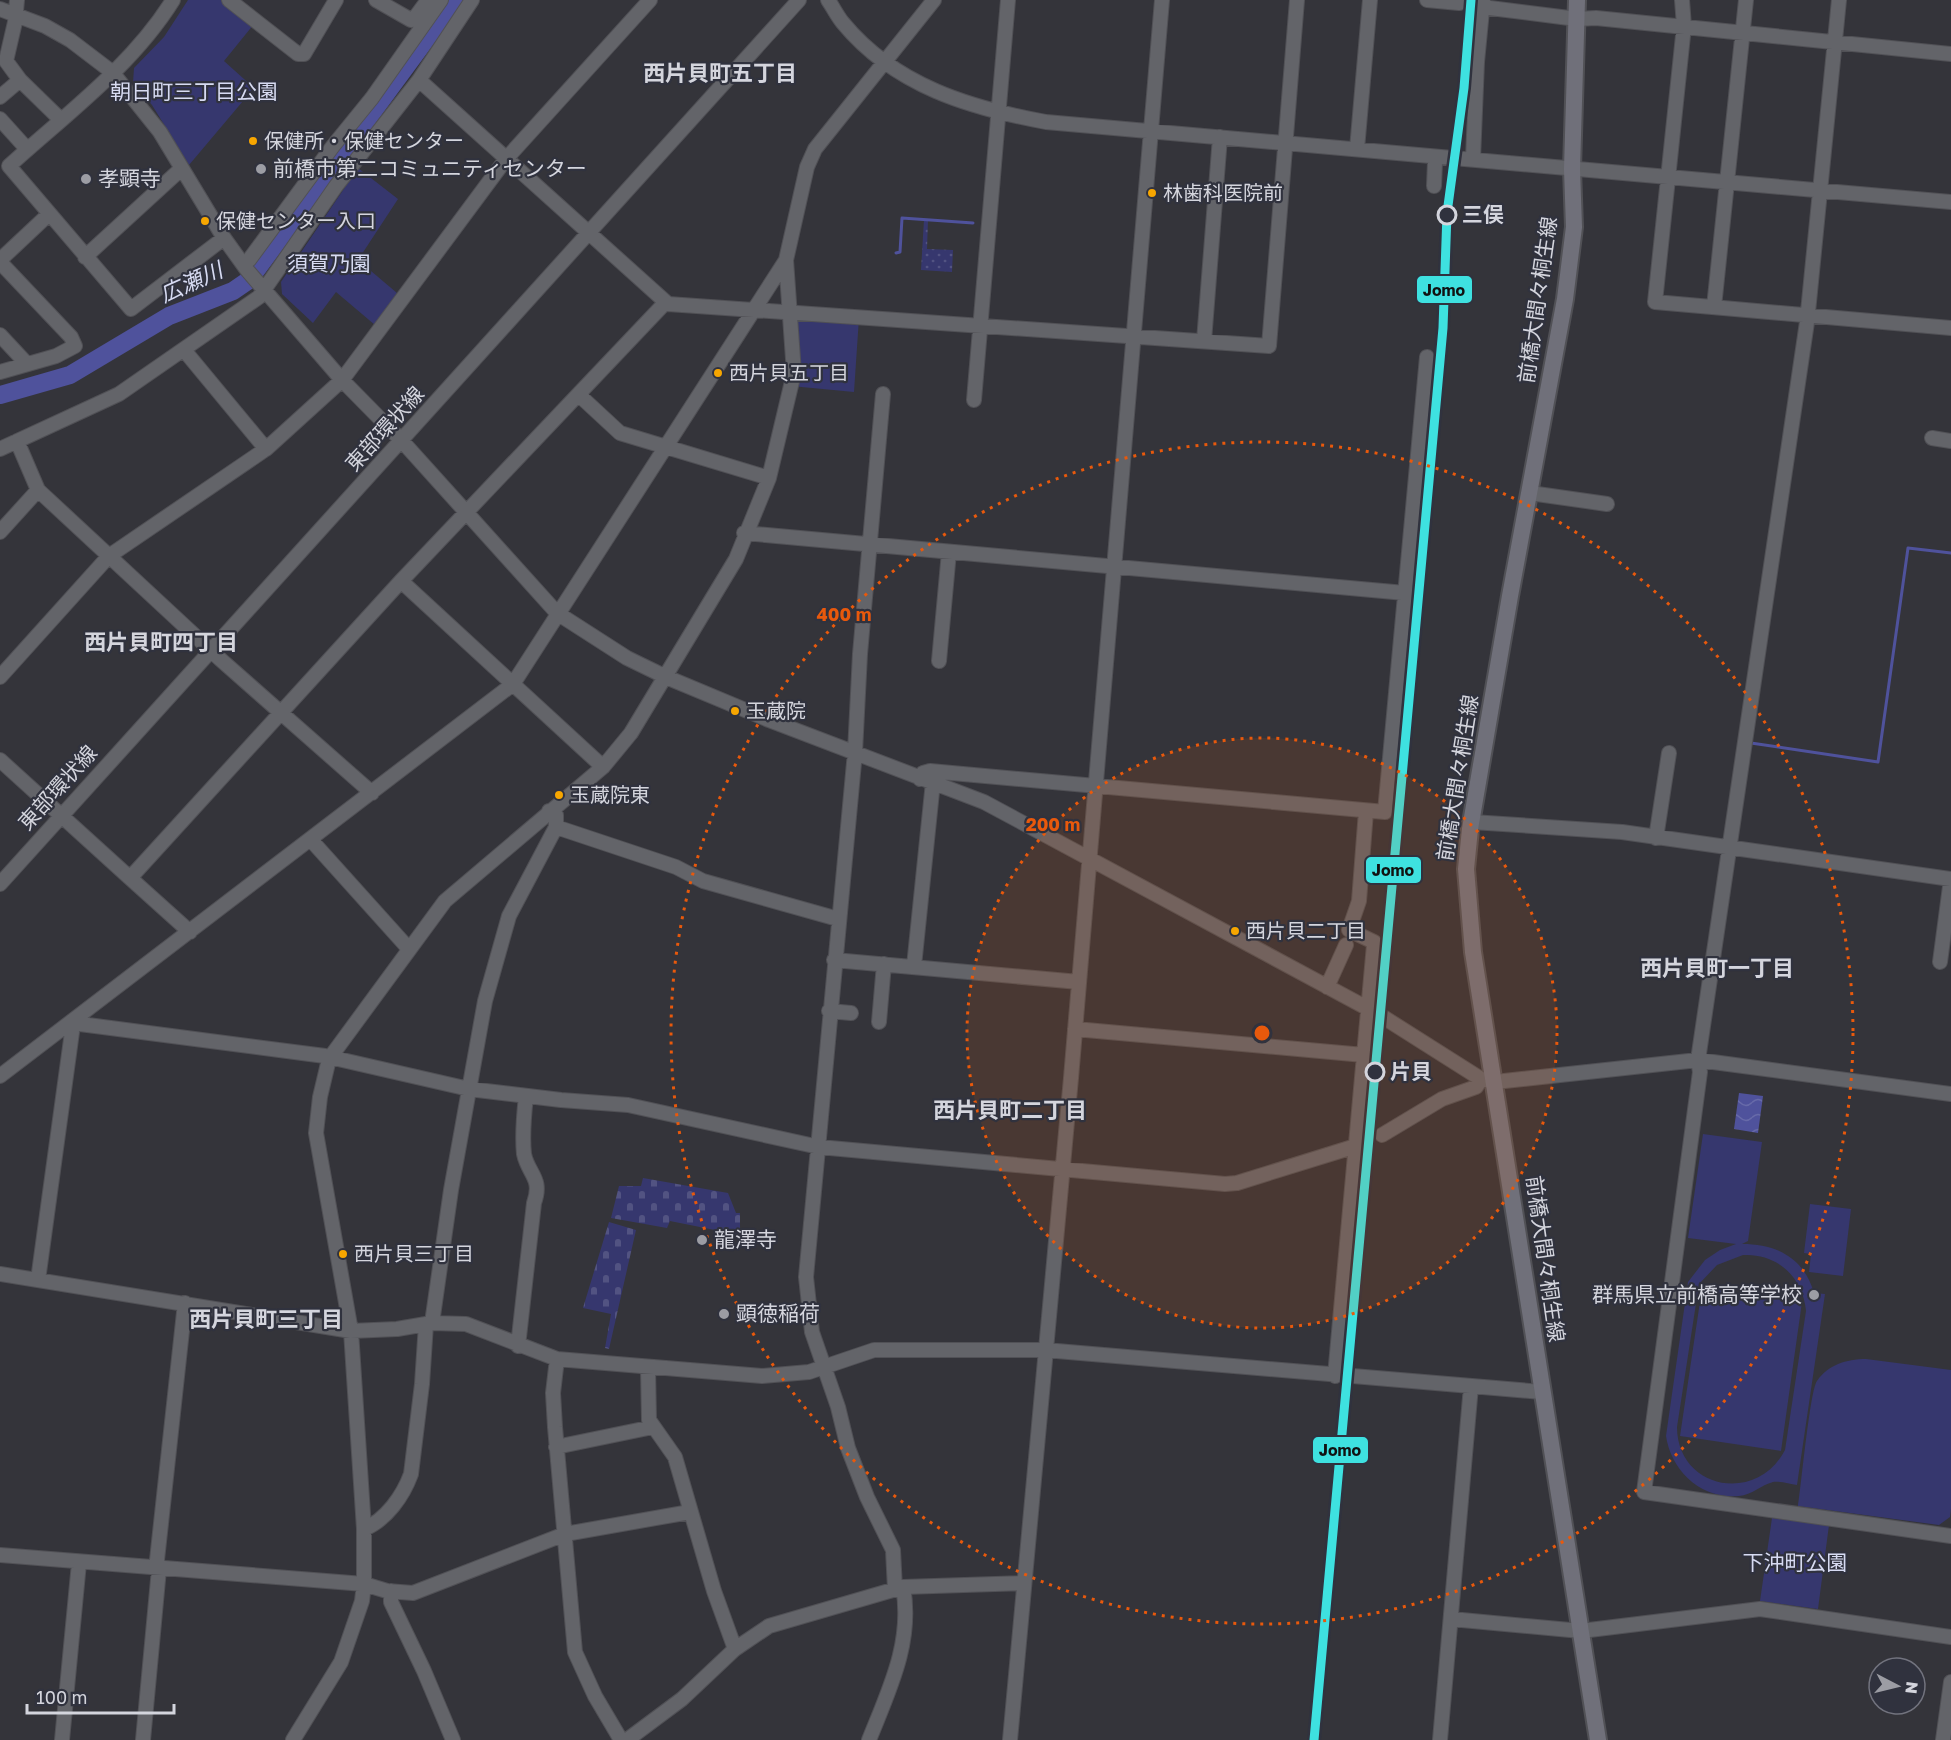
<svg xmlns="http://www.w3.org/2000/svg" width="1951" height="1740" font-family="'Golos Text','Noto Sans JP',sans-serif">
	<defs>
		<pattern id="cemetery-stones" width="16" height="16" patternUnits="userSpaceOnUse" patternTransform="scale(1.5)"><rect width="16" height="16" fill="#36376e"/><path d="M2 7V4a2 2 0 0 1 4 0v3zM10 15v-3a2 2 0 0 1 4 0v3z" fill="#525382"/></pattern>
		<pattern id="garden-dots" width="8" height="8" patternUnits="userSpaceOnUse" patternTransform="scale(1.5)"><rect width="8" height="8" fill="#36376e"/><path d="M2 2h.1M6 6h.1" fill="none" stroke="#525382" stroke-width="1.8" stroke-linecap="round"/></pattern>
		<pattern id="water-waves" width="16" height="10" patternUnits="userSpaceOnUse" patternTransform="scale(1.5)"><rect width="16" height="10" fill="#4f529c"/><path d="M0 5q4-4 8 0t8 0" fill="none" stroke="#676aa9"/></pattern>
	</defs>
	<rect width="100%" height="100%" fill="#34343a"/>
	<path fill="#36376e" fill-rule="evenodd" d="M188,0H223L254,24L224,61L254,88L189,165L152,105L133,83L134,68L164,37Z
		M358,168L398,199L358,260L397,293L375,325L336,292L313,323L282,294L281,282Z
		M788,314L859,318L854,392L791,386Z
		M1703,1134L1762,1142L1748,1241L1742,1244C1777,1244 1804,1258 1814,1293L1825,1294L1797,1485C1790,1484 1780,1481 1773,1482C1761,1485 1752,1495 1739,1496C1702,1500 1671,1471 1666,1436L1688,1282L1705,1260L1720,1250L1736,1244L1688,1238ZM1743,1255C1777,1253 1803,1277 1806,1311L1785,1450C1757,1505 1677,1489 1677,1427L1699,1284L1717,1265Z
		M1810,1204L1851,1209L1843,1276L1809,1272L1811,1254L1804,1253Z
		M1702,1288L1802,1302L1781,1451L1680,1436Z
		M1866,1359L1951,1370V1509L1950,1517L1939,1525L1798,1506C1801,1488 1810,1390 1817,1381C1828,1365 1846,1359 1866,1359Z
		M1772,1518L1829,1525L1818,1609L1760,1601Z"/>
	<path fill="url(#cemetery-stones)" d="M643,1178L728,1193L736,1213H740V1235L670,1221L667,1228L611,1218L619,1186H641Z
		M609,1222L636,1230L609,1349L605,1348L611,1314L583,1308Z"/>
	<path fill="url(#garden-dots)" d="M924,220H928L927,249L953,250L952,272L921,270Z"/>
	<path fill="url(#water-waves)" d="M1739,1093L1763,1096L1758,1133L1734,1129Z"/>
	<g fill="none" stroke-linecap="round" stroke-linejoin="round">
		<path stroke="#4f529c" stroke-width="3" d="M896,253L900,252L902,218L973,223
			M1751,743L1878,762L1908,548L1951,553"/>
		<path stroke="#4f529c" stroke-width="18" d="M0,395L70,375L169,316L233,291L249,280L455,0"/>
		<defs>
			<path id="minor" d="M17,0L15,22L6,61L20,80L60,119
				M173,0C132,66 65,115 9,166L131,309L224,238
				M229,0L298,54H304L336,0
				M376,0L411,20L414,19L428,0
				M828,0C833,7 837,16 843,23C895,86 970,108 1046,122L1951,202
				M1427,0L1459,3L1460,0
				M1682,0L1684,26L1655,302L1951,328
				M1839,0L1807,322L1698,1060L1700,1072L1644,1492L1951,1536
				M1482,7L1577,19L1596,18L1951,54
				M0,9L45,26L70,40L112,72L160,132L224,238L247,270L342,380L402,441L557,613L627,658L666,677L769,720L984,802L1380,1015L1481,1079L1495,1082L1698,1060L1951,1094
				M419,80L668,304L1269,346L1297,0
				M0,97L20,80
				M0,119L27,149
				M1357,149L1370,0
				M1473,159L1477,62L1483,0
				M1434,186L1435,162
				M85,257L181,169
				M0,260L49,214
				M249,260L333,146L372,98L441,0
				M0,262L71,337L75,346L56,356L0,372
				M1714,307L1746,0
				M0,335L27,364
				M1204,341L1220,137
				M184,350L266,449
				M883,394L860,654L855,752L806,1277L812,1332L838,1407L848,1448L867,1497L893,1550L895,1589
				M579,395L620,433L769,478
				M974,400L1008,0
				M1932,438L1951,441
				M17,441L38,490L220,659L372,793
				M0,449L119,394L259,297L336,186L419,80L472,0
				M1530,493L1607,504
				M0,532L38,490
				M744,533L1405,593
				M401,581L603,767
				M939,661L949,552
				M0,677L109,556L266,449L342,380L506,159L650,0
				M0,760L130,878
				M920,779L923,773L930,771L1385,812L1427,357
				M1472,822L1622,832L1951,879
				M556,827L676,867L703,881L838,919
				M1656,838L1669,753
				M311,840L409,949
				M0,884L799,0
				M190,932L130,878L401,581L665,303
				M834,960L1079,982
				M1940,962L1951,879
				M914,966L933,782
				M1327,987L1346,945
				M829,1011L851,1013
				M75,1019L80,1024L325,1056L469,1089L561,1100L628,1105L819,1147L1225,1184L1237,1183L1356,1146
				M879,1022L884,964
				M1075,1029L1364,1055
				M0,1076L513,684L786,260
				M1382,1135L1442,1099L1476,1087L1481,1079
				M0,1274L351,1331L397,1329L432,1323L466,1324L557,1359L762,1376L809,1372L874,1350H1045L1542,1392
				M38,1280L72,1032L68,1024
				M432,1323L451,1190L485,1001L509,916L556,827V815L549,811
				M518,1346L534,1203C543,1178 528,1174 524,1154C522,1136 524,1114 526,1096
				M557,1359L553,1393L555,1427L575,1652L595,1696L621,1740
				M648,1368L649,1420L675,1457L714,1591L735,1649
				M1335,1376L1374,945V942L1349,930L1359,901L1366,811
				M556,1447L653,1427
				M364,1529C386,1520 403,1496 411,1474L422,1384L426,1324
				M0,1555L364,1584L387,1591L413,1593L565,1534L690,1512
				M391,1591V1602L424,1671L453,1740
				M1451,1619L1581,1631L1760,1609L1951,1637
				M62,1740L79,1563
				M143,1740L159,1569L157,1560L185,1303
				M293,1740L341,1662L362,1601L364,1584V1529L351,1331L316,1133L320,1097L329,1059L445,901L603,767L631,733L736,559L769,478L794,373L786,260L807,167L815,149L934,0
				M627,1740L682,1699L735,1649L769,1626L903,1587L1024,1583
				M869,1740C889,1690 913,1642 903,1587
				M1010,1740L1071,1078L1162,0
				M1440,1740L1471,1386
				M1943,1740L1951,1682"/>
			<path id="major" d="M1577,0L1572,169L1574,227L1565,299L1510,596L1470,829L1466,869L1473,952L1598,1740"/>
		</defs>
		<use href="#minor" stroke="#515156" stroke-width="16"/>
		<use href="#major" stroke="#515156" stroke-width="20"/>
		<use href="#minor" stroke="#636469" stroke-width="14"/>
		<use href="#major" stroke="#70707a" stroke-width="16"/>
		<defs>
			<path id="rail-1" d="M1314,1740L1443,328L1447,213L1464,88L1471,0"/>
		</defs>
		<use href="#rail-1" stroke="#30323e" stroke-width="14"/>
		<use href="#rail-1" stroke="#3ee1e0" stroke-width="9"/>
	</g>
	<circle cx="1262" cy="1033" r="295" fill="#e8590c" fill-opacity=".12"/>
	<g fill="none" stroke="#e8590c" stroke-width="3" stroke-dasharray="3 6">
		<circle cx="1262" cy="1033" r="295"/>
		<circle cx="1262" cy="1033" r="591"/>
	</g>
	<g fill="#f7a600" stroke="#30323e" stroke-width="2">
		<circle cx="253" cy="141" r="5"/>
		<circle cx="1152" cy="193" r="5"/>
		<circle cx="205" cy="221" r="5"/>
		<circle cx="718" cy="373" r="5"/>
		<circle cx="735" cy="711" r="5"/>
		<circle cx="559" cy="795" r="5"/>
		<circle cx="1235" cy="931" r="5"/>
		<circle cx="343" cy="1254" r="5"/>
	</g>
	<g fill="#9c9da4" stroke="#30323e" stroke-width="2">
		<circle cx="261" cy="169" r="6"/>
		<circle cx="86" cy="179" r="6"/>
		<circle cx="702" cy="1240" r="6"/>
		<circle cx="1814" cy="1295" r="6"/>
		<circle cx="724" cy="1314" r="6"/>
	</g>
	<g fill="#30323e" stroke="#d4d5dd" stroke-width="3">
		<circle cx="1447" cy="215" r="9"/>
		<circle cx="1375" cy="1072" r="9"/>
	</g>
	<g text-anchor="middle" stroke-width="4.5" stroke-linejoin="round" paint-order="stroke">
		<g font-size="20" fill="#d4d5dd" stroke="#30323e" text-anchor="start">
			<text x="264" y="148">保健所・保健センター</text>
			<text x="1163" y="200">林歯科医院前</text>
			<text x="216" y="228">保健センター入口</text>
			<text x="729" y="380">西片貝五丁目</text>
			<text x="746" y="718">玉蔵院</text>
			<text x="570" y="802">玉蔵院東</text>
			<text x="1246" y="938">西片貝二丁目</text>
			<text x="354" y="1261">西片貝三丁目</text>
		</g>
		<g font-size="21" fill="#d7dbf2" stroke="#30323e">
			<text x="194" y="99">朝日町三丁目公園</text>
			<text x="329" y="271">須賀乃園</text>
			<text x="1795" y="1570">下沖町公園</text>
		</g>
		<g font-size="21" fill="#d4d5dd" stroke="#30323e" text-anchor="start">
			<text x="273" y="176">前橋市第二コミュニティセンター</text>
			<text x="98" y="186">孝顕寺</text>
			<text x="714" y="1247">龍澤寺</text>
			<text x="1802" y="1302" text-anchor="end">群馬県立前橋高等学校</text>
			<text x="736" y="1321">顕徳稲荷</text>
		</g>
		<g font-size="21" font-weight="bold" fill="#d4d5dd" stroke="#30323e" text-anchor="start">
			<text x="1462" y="222">三俣</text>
			<text x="1390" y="1079">片貝</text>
		</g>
		<g font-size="21" fill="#d4d5dd" stroke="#30323e">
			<text transform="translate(1538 300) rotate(-82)" y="7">前橋大間々桐生線</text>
			<text transform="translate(385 429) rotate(-48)" y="7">東部環状線</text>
			<text transform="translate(1458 778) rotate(-81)" y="7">前橋大間々桐生線</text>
			<text transform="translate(58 788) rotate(-48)" y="7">東部環状線</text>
			<text transform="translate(1545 1259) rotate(82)" y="7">前橋大間々桐生線</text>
		</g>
		<g font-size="22" font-weight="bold" fill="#d4d5dd" stroke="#30323e">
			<text x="720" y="81">西片貝町五丁目</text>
			<text x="161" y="650">西片貝町四丁目</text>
			<text x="1717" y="976">西片貝町一丁目</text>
			<text x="1010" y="1118">西片貝町二丁目</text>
			<text x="266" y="1327">西片貝町三丁目</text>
		</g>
		<g font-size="22" font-style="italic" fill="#d7dbf2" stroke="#30323e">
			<text transform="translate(191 282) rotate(-24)" y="8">広瀬川</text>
		</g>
	</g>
	<circle cx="1262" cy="1033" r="9" fill="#e8590c" stroke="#30323e" stroke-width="3"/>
	<g font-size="18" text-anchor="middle" font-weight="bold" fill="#e8590c" stroke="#30323e" stroke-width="4.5" stroke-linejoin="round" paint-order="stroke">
		<text x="844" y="621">400 m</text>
		<text x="1053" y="831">200 m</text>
	</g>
	<g stroke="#30323e" stroke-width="2">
		<rect x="1416" y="275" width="57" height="29" rx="6" fill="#3ee1e0"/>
		<rect x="1365" y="856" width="57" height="28" rx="6" fill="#3ee1e0"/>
		<rect x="1312" y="1436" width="57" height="28" rx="6" fill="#3ee1e0"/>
	</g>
	<g font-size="16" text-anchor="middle" font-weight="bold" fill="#111">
		<text x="1444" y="296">Jomo</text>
		<text x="1393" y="876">Jomo</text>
		<text x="1340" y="1456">Jomo</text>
	</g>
	<g transform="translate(1897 1686) rotate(97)"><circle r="28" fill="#30323e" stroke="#72737e" stroke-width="1.5"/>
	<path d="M0-4.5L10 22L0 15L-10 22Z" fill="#9c9da4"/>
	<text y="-9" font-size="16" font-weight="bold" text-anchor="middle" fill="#d4d5dd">N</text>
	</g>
	<path d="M27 1704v9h147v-9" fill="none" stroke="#d4d5dd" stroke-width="3"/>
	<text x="36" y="1704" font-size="18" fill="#d4d5dd" stroke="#30323e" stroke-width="4.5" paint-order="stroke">100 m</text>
</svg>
